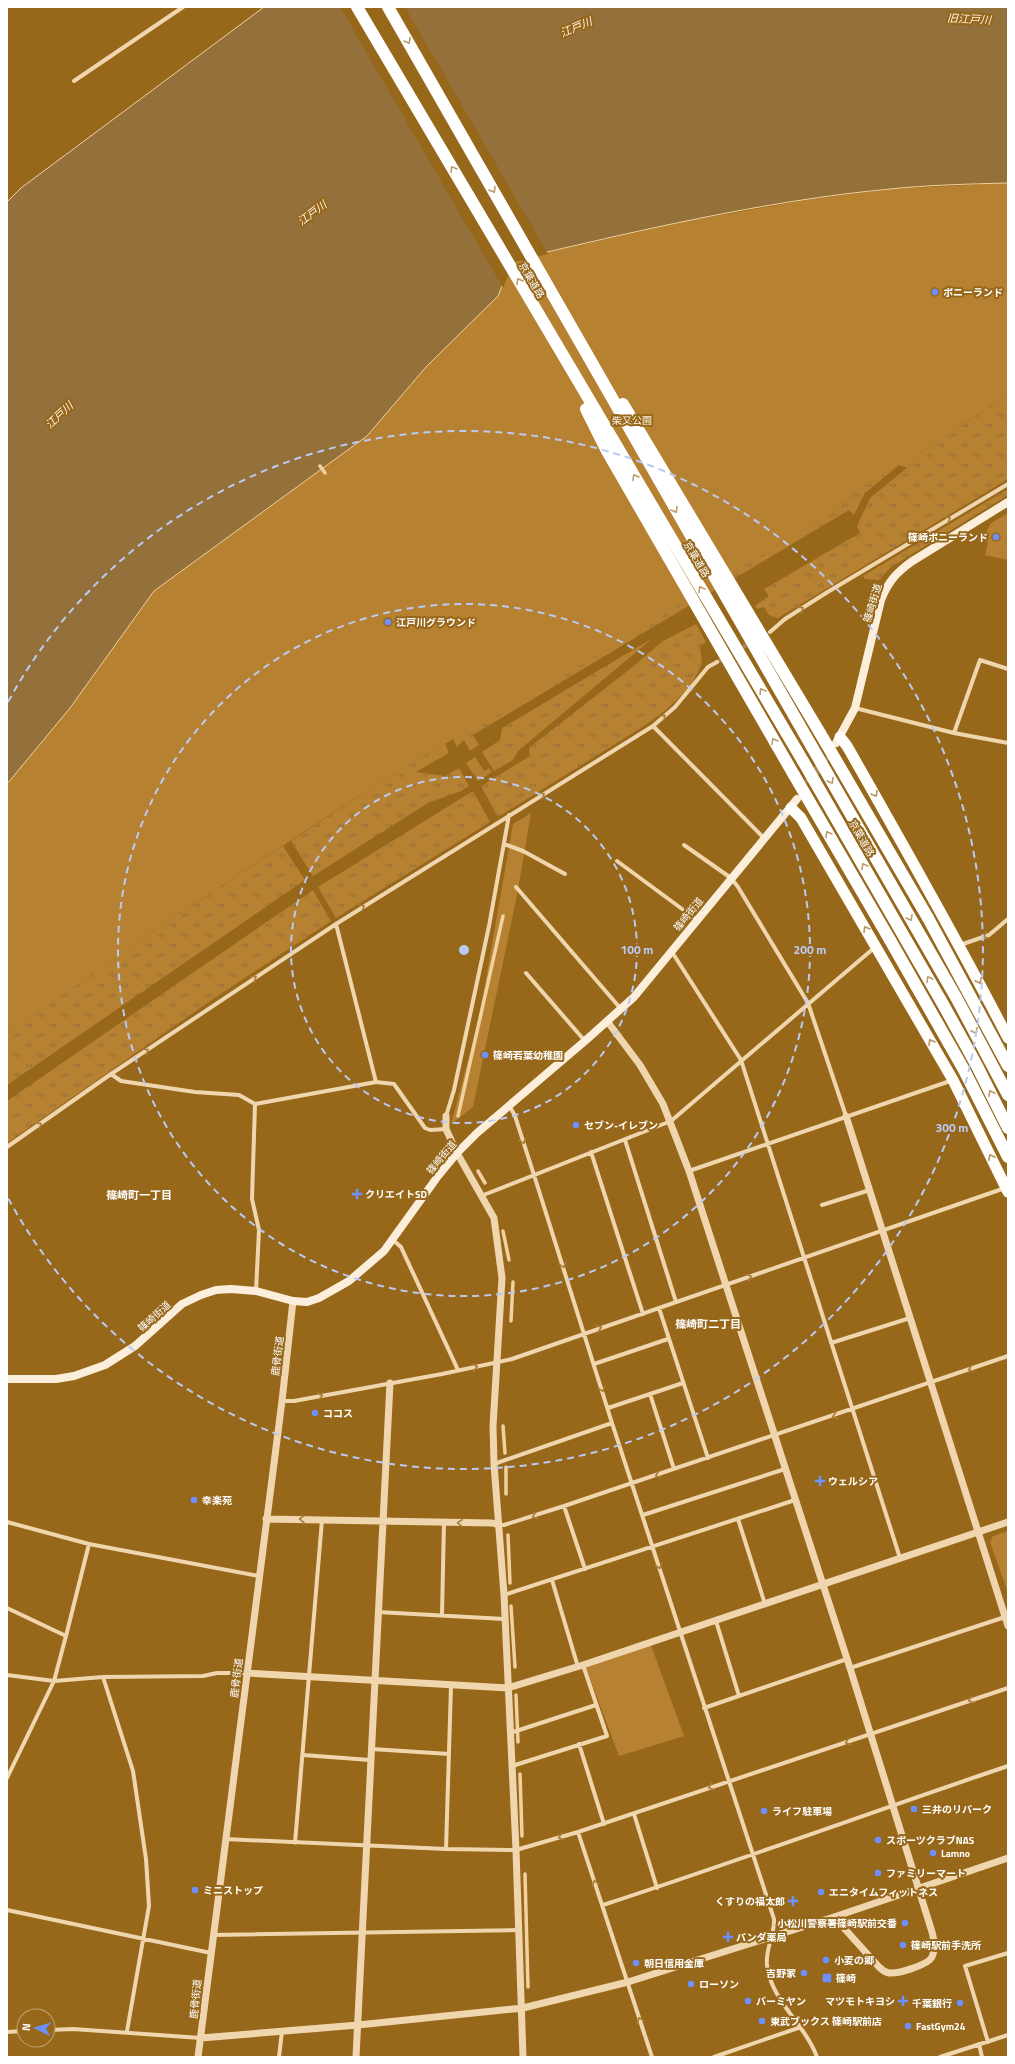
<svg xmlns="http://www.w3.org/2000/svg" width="1015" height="2064" font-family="'Titillium Web','Noto Sans JP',sans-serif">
	<defs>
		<pattern id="grass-tufts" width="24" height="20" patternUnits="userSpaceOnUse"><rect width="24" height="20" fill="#b68131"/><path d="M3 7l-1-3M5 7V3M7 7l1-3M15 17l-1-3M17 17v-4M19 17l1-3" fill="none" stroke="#916e3a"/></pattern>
	</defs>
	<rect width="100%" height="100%" fill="#97671a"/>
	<path fill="url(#grass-tufts)" d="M1008,394V479L778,618L769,615L764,607L757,609L755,606L769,596L764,589L860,533L857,526L870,498L907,468L922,452Z
		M899,465L865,493L854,515L849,510L473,735L479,745L470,751L464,740L457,747L453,739L834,512L859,490Z
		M1008,489V495L891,567L879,580L865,579L863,576Z
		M696,624L706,642L700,646L702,664L690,687L667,709L644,726L498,817L481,786L530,756L529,751L530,747L630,669L663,641Z
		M653,638L518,751L513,760L494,771L482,752L500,740L502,728Z
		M445,744L449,753L416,772L445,776L459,768L469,786L461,791L428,803L313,876L291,841L399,770Z
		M475,757L484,771L489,768L492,772L478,781L466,763Z
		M473,791L490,822L336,918L318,887Z
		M283,846L305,880L7,1085V1034L172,918Z
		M313,890L331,921L216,997L7,1143V1101Z"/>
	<path fill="#b68131" d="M1008,183V394L922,452L907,468L899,465L859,490L834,512L498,714L399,770L172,918L7,1034V784L70,708L154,591L367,436L426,367L513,260L687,221L806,200L890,189Z
		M1008,513V560L985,555L988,542L981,541L991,523Z
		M531,813L517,895L473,1107L451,1124L479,1019L513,824Z
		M1008,1531V1589L1007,1590L990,1542L993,1536Z
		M651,1645L684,1736L619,1756L586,1668Z"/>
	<path fill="#94713b" stroke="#f2d1a1" d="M264,7H1008V183C969,184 929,185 890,189C763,201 637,231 513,260L498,296L426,367L367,436L154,591L70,708L7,784V202L21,188Z"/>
	<path fill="#97671a" d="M340,7H405L548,254L514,262L503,288Z"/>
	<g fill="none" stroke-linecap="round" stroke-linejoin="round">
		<path stroke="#f2d1a1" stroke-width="3.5" d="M320,466L325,473
			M458,1116L503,916
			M478,1171L485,1183
			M503,1231L509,1260
			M511,1321L513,1282
			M503,1426L505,1453
			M506,1467V1494
			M508,1535L510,1583
			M511,1606L515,1667
			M516,1695L518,1742
			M520,1774L522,1836
			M525,1874L528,1987"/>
		<path stroke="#ac8548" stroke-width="4" stroke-dasharray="4 2" stroke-linecap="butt" d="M717,662L750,643"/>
		<path stroke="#ac8548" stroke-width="8" stroke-dasharray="8 4" stroke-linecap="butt" d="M801,793L832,748"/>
		<path stroke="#f0d6ae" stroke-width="4" d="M74,81L183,7
			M770,632L785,619L826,593L1008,484
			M855,708L954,733L1008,743
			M653,726L764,838
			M954,733L980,660L1008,669
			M504,844L523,851L565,874
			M684,845L731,878L738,887L808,1003L846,1116
			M617,861L697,920
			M516,887L621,1009
			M336,924L376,1082
			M960,945L989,935L1008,919
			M672,952L741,1060L900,1558
			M526,973L585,1041
			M111,1074L121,1081L195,1092L239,1095L255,1104L376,1082L394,1084L425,1128L430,1130L446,1129
			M255,1104L252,1199L259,1230L256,1291
			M509,1105L515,1116L534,1175L612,1423L774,1919C775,1935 765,1949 767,1965C771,2001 805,2024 817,2057
			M446,1116L454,1090L489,926L509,815
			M625,1140L676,1302
			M7,1147L111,1074L336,924L653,726L675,707L708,667L717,662
			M591,1152L643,1314
			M689,1171L953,1080
			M481,1196L671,1121L874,948
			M822,1205L870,1190
			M393,1240L401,1247L458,1370
			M659,1308L708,1458
			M831,1343L910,1318
			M594,1364L668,1339
			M650,1394L674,1469
			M282,1401H294L442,1374L512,1359L1005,1188
			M608,1408L683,1383
			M494,1464L612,1423
			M564,1506L585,1569
			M643,1515L785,1469
			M738,1519L765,1604
			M7,1522L89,1544L259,1576
			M499,1525H504L564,1506L1008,1356
			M552,1580L578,1667
			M504,1595L795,1500
			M7,1608L66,1636L54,1681L7,1778
			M378,1612L504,1619
			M442,1615L444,1522
			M716,1621L739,1696
			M66,1636L89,1544
			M850,1668L1005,1617
			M7,1675L54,1681L103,1677L203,1676L217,1673H246
			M103,1677L133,1771L146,1859L149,1906L127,2031
			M704,1708L847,1659
			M510,1733L596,1705
			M579,1744L604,1824
			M372,1749L449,1754
			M303,1755L370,1760
			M512,1766L607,1736L583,1665
			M634,1814L657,1888
			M578,1832L652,2057
			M225,1839L446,1849L516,1850L578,1832L1008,1688
			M295,1843L322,1520
			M446,1849L451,1686
			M603,1905C738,1861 872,1812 1008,1766
			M7,1910L211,1953
			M213,1935L518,1930
			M48,2030L73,2029L201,2038
			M7,2032L24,2031
			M988,2042L965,1966L1008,1953
			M979,2044L982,2057
			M279,2057L282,2031
			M714,2057L801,2027
			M940,2057L1008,2035"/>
		<path stroke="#f0d6ae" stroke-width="7" d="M607,1021L640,1065L663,1104L689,1171L850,1668L932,1932C934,1940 936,1948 932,1957C928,1965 898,1974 889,1973C885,1972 882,1970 879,1967L834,1917
			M446,1116V1129L457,1153L494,1218L502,1278L493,1426L494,1464L504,1595L516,1850L523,2057
			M846,1116L1008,1626
			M266,1519L492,1523L499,1525
			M246,1673L508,1688L583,1665L1008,1522
			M201,2038L358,2025L523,2008L628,1982L834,1917L1008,1858
			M198,2057L282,1401L293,1301
			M356,2057L390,1383"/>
		<path stroke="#fbefdc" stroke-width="8" d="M836,743L855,708L881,600C888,582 896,573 911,562L1008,502
			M7,1379H56L74,1376L105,1365L135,1346L182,1304L201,1295L216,1290L231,1289L256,1291L293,1301L307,1302L319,1298L349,1281L384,1251L438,1176L457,1153L477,1133L585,1041L634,997L797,799"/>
		<path stroke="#fffefb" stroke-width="11" d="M840,737L847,746C902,843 957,939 1008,1038
			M791,808L801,818L953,1080L1008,1192"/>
		<path stroke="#fff" stroke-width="12" d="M357,7L803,761
			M388,7L812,747
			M623,404L820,733
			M586,409L607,451L794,775
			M928,918L1008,1066
			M890,940L964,1070L1008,1157"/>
		<path stroke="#fff" stroke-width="12" d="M820,733L928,918
			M812,747L957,999L1008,1095
			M803,761L944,1006L976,1064L1008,1128
			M794,775L890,940"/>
	</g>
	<defs><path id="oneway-chevron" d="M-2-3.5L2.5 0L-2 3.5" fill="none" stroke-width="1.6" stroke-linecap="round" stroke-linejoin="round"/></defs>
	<g stroke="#bb9c6a">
		<use href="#oneway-chevron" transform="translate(408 41) rotate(60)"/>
		<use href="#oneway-chevron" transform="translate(453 169) rotate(-121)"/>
		<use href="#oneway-chevron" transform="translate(493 190) rotate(60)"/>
		<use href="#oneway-chevron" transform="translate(519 281) rotate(-121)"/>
		<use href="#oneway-chevron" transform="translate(635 477) rotate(-121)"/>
		<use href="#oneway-chevron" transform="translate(675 510) rotate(60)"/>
		<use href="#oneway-chevron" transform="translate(701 589) rotate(-121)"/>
		<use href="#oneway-chevron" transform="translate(762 691) rotate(-121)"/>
		<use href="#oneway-chevron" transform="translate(774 741) rotate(-120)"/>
		<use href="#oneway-chevron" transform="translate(831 781) rotate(60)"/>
		<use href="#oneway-chevron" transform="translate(828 834) rotate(-120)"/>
		<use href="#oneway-chevron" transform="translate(864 866) rotate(-120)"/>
		<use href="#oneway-chevron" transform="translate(910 918) rotate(60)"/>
		<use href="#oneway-chevron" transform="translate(929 979) rotate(-120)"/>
		<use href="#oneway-chevron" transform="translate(975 1031) rotate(61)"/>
		<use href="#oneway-chevron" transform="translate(991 1093) rotate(-117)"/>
	</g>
	<g stroke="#a97d38">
		<use href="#oneway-chevron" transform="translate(948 519) rotate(-30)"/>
		<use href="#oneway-chevron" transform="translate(801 609) rotate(-32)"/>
		<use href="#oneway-chevron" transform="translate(663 717) rotate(-41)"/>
		<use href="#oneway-chevron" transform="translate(542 795) rotate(-32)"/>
		<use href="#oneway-chevron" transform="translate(362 907) rotate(-32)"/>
		<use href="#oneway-chevron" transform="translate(986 936) rotate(153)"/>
		<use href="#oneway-chevron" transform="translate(254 978) rotate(-34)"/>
		<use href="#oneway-chevron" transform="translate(146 1051) rotate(-34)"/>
		<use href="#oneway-chevron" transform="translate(39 1125) rotate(-35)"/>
		<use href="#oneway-chevron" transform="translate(523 1141) rotate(71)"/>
		<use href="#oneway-chevron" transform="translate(563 1265) rotate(72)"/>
		<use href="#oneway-chevron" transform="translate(749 1277) rotate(-19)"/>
		<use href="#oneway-chevron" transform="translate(599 1328) rotate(-18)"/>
		<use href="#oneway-chevron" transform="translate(475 1367) rotate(-12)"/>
		<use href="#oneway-chevron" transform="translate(971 1369) rotate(161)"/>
		<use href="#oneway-chevron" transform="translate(602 1389) rotate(73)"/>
		<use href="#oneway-chevron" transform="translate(320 1396) rotate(-11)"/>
		<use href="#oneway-chevron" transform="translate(835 1416) rotate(161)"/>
		<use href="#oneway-chevron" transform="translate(658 1475) rotate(161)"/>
		<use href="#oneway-chevron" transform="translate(535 1516) rotate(162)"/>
		<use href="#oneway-chevron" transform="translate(302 1519) rotate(-179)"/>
		<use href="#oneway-chevron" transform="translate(460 1523) rotate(-179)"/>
		<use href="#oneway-chevron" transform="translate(659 1566) rotate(73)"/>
		<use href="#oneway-chevron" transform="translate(971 1700) rotate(161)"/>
		<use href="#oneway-chevron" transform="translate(848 1742) rotate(162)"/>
		<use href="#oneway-chevron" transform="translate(711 1787) rotate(161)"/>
		<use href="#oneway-chevron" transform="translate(561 1837) rotate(164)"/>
		<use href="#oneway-chevron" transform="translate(595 1883) rotate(-108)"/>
		<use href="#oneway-chevron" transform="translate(640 2020) rotate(-108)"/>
	</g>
	<g stroke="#b6945e">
		<use href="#oneway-chevron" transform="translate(875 794) rotate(60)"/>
		<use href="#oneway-chevron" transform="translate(866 929) rotate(-121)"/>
		<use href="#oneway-chevron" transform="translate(979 981) rotate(63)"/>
		<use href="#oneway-chevron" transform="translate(931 1042) rotate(-120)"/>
		<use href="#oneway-chevron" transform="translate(991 1157) rotate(-116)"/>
	</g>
	<g fill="none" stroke="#bbcaf3" stroke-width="2" stroke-dasharray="7 5">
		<circle cx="464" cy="950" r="173"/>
		<circle cx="464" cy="950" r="346"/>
		<path d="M8 702A519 519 0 1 1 8 1198"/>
	</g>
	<g fill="#6d90ff" stroke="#97671a" stroke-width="1.5">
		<circle cx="935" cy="292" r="4"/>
		<circle cx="996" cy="537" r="4"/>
		<circle cx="388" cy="622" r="4"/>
		<circle cx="485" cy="1055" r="4"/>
		<circle cx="576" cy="1125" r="4"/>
		<path d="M355 1188h4v4h4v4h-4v4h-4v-4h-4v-4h4z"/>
		<circle cx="315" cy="1413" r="4"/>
		<path d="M818 1475h4v4h4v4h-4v4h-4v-4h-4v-4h4z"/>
		<circle cx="194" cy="1500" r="4"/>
		<circle cx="914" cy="1809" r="4"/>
		<circle cx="764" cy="1811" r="4"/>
		<circle cx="878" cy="1840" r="4"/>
		<circle cx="933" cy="1853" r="4"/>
		<circle cx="878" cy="1873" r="4"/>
		<circle cx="195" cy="1890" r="4"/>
		<circle cx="821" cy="1892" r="4"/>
		<path d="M791 1895h4v4h4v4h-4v4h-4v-4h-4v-4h4z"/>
		<circle cx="905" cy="1923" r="4"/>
		<path d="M726 1931h4v4h4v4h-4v4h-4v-4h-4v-4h4z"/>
		<circle cx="903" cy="1945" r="4"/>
		<circle cx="826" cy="1960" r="4"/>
		<circle cx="636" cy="1963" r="4"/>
		<circle cx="804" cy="1973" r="4"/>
		<rect x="822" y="1973" width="10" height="10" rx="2"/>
		<circle cx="691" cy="1984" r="4"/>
		<circle cx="748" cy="2001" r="4"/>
		<path d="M901 1995h4v4h4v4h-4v4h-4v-4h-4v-4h4z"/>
		<circle cx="960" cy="2003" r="4"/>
		<circle cx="762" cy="2021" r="4"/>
		<circle cx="908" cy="2026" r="4"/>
	</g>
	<g text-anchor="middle" stroke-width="4" stroke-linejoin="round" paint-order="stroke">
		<g font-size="10" fill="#fff" stroke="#97671a">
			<text transform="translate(532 280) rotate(59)" y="4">京葉道路</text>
			<text transform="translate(697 559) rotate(59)" y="4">京葉道路</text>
			<text transform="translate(872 603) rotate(-73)" y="4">篠崎街道</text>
			<text transform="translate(862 838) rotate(60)" y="4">京葉道路</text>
			<text transform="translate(688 914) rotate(-51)" y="4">篠崎街道</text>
			<text transform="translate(441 1157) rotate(-50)" y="4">篠崎街道</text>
			<text transform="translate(154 1316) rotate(-42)" y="4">篠崎街道</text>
			<text transform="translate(277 1356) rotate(-83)" y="4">鹿骨街道</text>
			<text transform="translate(236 1678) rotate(-83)" y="4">鹿骨街道</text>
			<text transform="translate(195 1999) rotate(-84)" y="4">鹿骨街道</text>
		</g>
		<g font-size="10" font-weight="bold" fill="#fff" stroke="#97671a" text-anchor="start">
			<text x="943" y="296">ポニーランド</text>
			<text x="988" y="541" text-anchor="end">篠崎ポニーランド</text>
			<text x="396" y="626">江戸川グラウンド</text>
			<text x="493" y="1059">篠崎若葉幼稚園</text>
			<text x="584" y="1129">セブン-イレブン</text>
			<text x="365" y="1198">クリエイトSD</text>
			<text x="323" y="1417">ココス</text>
			<text x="828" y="1485">ウェルシア</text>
			<text x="202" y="1504">幸楽苑</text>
			<text x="922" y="1813">三井のリパーク</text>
			<text x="772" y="1815">ライフ駐車場</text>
			<text x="886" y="1844">スポーツクラブNAS</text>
			<text x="941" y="1857">Lamno</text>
			<text x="886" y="1877">ファミリーマート</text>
			<text x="203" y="1894">ミニストップ</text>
			<text x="829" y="1896">エニタイムフィットネス</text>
			<text x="785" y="1905" text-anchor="end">くすりの福太郎</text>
			<text x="897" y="1927" text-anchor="end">小松川警察署篠崎駅前交番</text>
			<text x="736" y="1941">パンダ薬局</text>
			<text x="911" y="1949">篠崎駅前手洗所</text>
			<text x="834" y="1964">小麦の郷</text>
			<text x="644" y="1967">朝日信用金庫</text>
			<text x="796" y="1977" text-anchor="end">吉野家</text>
			<text x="836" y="1982">篠崎</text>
			<text x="699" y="1988">ローソン</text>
			<text x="756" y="2005">バーミヤン</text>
			<text x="895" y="2005" text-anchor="end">マツモトキヨシ</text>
			<text x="952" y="2007" text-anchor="end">千葉銀行</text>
			<text x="770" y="2025">東武ブックス 篠崎駅前店</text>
			<text x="916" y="2030">FastGym24</text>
		</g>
		<g font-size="10" fill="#fdf4e6" stroke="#97671a">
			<text x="632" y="424">柴又公園</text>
		</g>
		<g font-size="11" font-style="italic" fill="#fdf5eb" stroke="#97671a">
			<text transform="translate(969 19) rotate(3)" y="4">旧江戸川</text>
			<text transform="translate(576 27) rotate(-23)" y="4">江戸川</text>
			<text transform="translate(312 213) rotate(-37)" y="4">江戸川</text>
			<text transform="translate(59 415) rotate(-43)" y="4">江戸川</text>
		</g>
		<g font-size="11" font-weight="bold" fill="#fff" stroke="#97671a">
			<text x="139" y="1199">篠崎町一丁目</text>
			<text x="708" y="1328">篠崎町二丁目</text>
		</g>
	</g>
	<circle cx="464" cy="950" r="6" fill="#bbcaf3" stroke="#97671a" stroke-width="2"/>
	<g font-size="12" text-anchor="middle" font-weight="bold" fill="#bbcaf3" stroke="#97671a" stroke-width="4" stroke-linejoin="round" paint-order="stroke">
		<text x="637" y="954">100 m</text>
		<text x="810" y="954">200 m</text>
		<text x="952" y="1132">300 m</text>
	</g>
	<rect width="1015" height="2064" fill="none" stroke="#ffffff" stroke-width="16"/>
	<g transform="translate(36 2028) rotate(275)"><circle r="19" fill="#97671a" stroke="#c1a476"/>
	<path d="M0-3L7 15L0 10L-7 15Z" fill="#6d90ff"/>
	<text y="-6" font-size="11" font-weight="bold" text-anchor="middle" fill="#ffffff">N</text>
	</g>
</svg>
